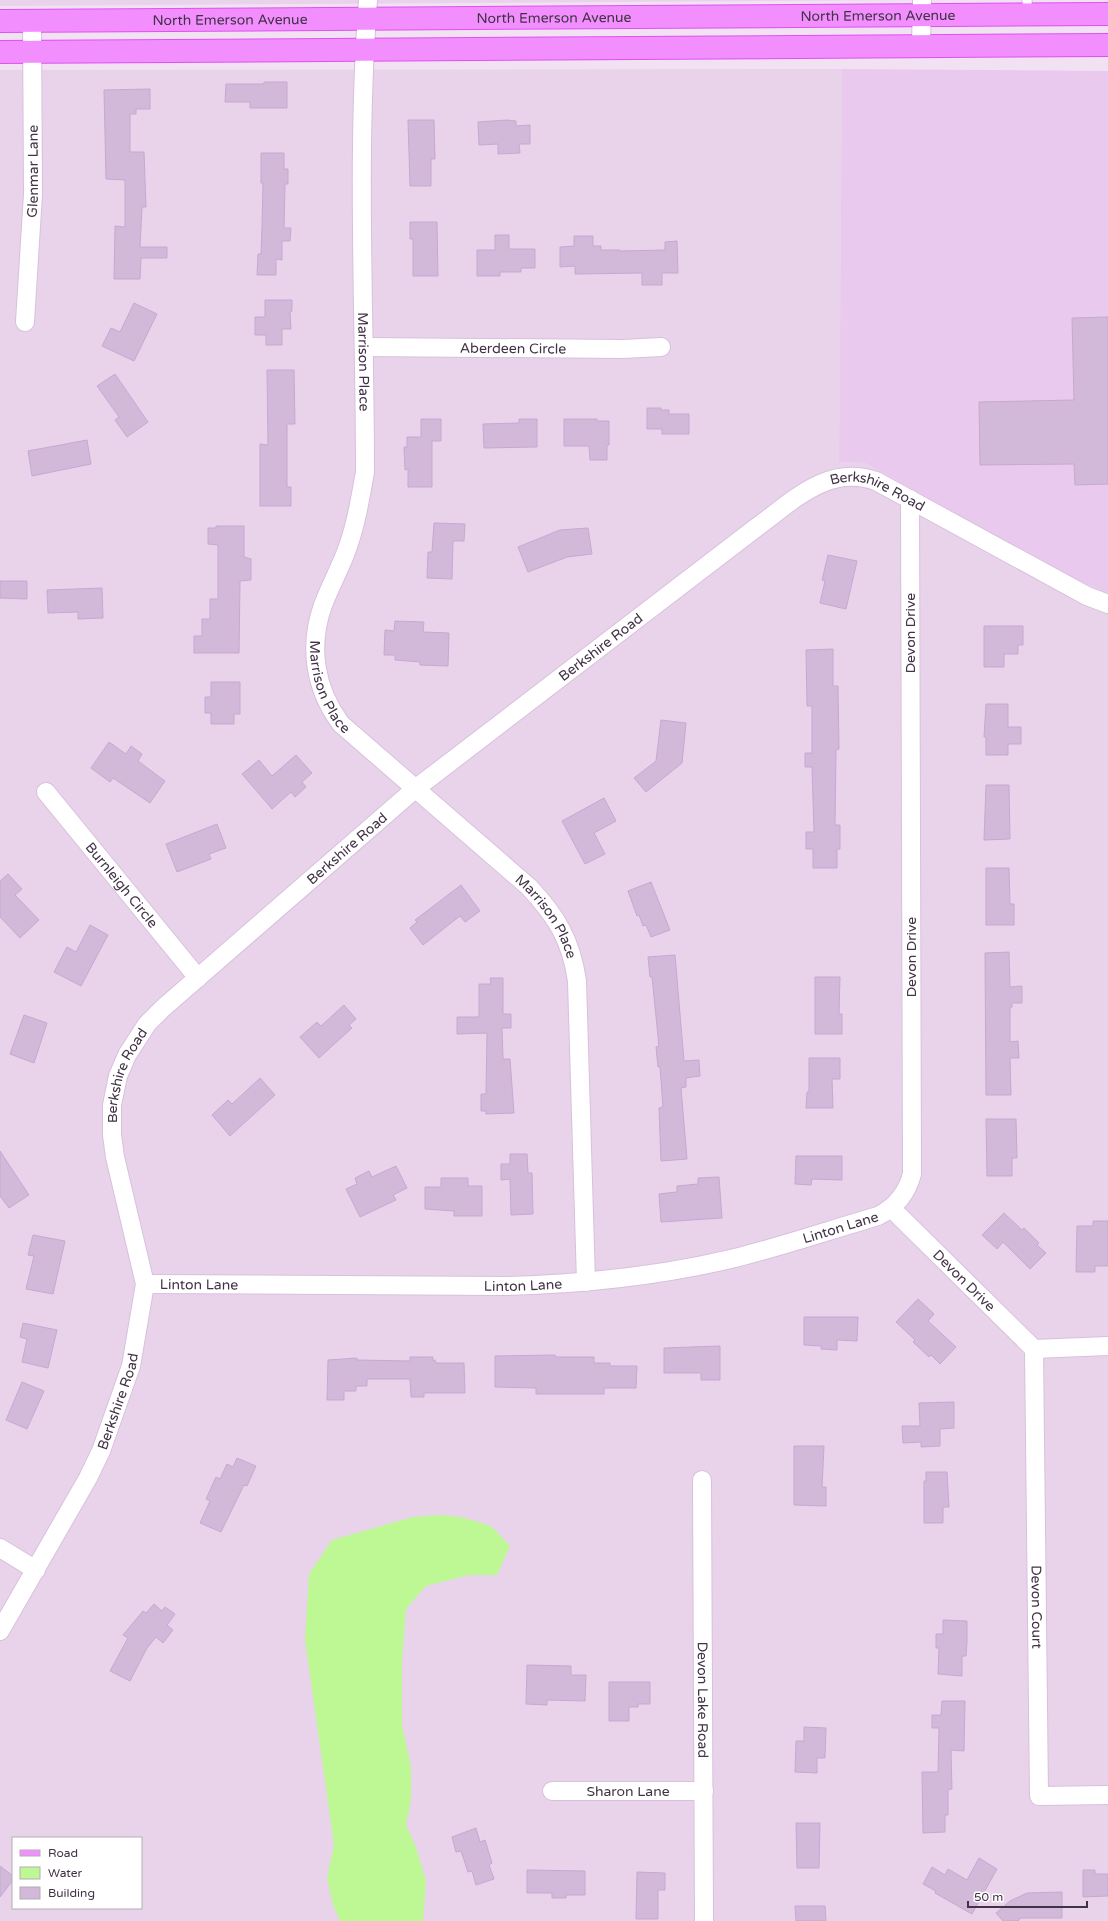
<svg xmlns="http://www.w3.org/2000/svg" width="1108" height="1921" font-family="'Varela Round',sans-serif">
	<rect width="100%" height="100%" fill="#f1e1f3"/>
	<path fill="#e8d3eb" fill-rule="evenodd" d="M0,0H923L0,6Z
		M842,69L839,462L865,463L1074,579L1108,593V1921H0V70ZM13,1838H141V1908H13Z"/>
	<path fill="#eac9ee" d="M842,69L1108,71V593L1074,579L865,463L839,462Z"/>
	<path fill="#bef895" d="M444,1515L465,1518L491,1526L510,1546L497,1575H469L426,1586L406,1609L402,1662V1725L411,1767V1800L406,1825L416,1847L426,1881L423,1921H340L333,1905L327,1878L334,1845L305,1640L309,1574L332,1540L413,1517Z"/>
	<path fill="#d2b9d9" stroke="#c8a8d1" d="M264,82H287V108H250V102H225L226,84H264Z
		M150,89V109H136V114H130V152H144L146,207H142L140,247H167V258H141L140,279H114L115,226L125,227V180L106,179L104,90Z
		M408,120H434L435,159H431V186H410Z
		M507,120L516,121V126L530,125V144H519L520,153L498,154V144L479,145L478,122Z
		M261,153H284V169H288V184H285L284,228H291L290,241H282V260L276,259V275H257L258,254H261L262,227L263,183H261Z
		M410,222H437L438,276H413V239H410Z
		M495,235H509V249H535V268H521V272H500V276H477V250H495Z
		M574,236H593V246H601V250H620V251L665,250V242L677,241L678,273H662V285H642V273L575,274V266L560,267V247L574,246Z
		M265,300H292V311L290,312L291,329H282V345H266V335H255V317H265Z
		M134,303L157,314L134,361L102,346L111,328L120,332Z
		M1108,317V484L1075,485L1074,464L980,465L979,402L1074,400L1072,318Z
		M267,370H294L295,424H287V487H291V506H260V444L268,445Z
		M115,374L148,422L127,437L115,420L119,417L97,386Z
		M647,408H661V410H669V414H689V434H662V429H647Z
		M421,419H441V441H432V487H408V469L405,470L404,447H407V437H421Z
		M519,419H537V447L484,448L483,424L519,423Z
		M564,419H597V421H609V445H607V460H590L589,446H564Z
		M87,440L91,464L32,476L28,451Z
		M434,523L465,524L464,541H453L452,579L427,578L428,552H432Z
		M216,526H244V557L251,559V580L240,581L239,653H194V636H202V619H210V599H218V545L208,544V528H216Z
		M588,528L592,554L567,557L528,572L518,547L560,530Z
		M828,555L857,561L846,609L820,603L825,581L822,580Z
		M0,581H27V599L0,598Z
		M102,588L103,618L78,619V612L48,613L47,590Z
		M395,621L424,622L423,632L449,633L448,666L420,665V662L395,660V655H384L385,630L394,631Z
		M984,626H1023V645H1018V654H1004V667H984Z
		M833,649V686H838L839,749L836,750L835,825H840V849H837V868H813V849H806V832H814L812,767H805V753H812V706H807L806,650Z
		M211,682H240V714H234V724H211V713H205V697H211Z
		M986,704H1008V727H1021V744H1008V755H986V737H984Z
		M661,720L686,723L682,763L646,792L634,778L656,761Z
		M109,742L126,754L131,746L142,754L138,761L165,781L150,803L113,778L110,782L91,768Z
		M296,755L312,773L302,782L306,787L295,797L291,792L272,809L242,774L259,760L272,776Z
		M986,785H1009L1010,839L984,840Z
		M604,798L616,821L594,833L605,854L585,864L562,821Z
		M217,824L226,848L209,854L211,859L177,872L166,844Z
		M986,868H1009L1010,904H1014V925H986Z
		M8,874L22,889L15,895L39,920L20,938L0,917V881Z
		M651,882L670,930L651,937L646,925L643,926L639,915L637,916L628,891Z
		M461,885L480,911L465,922L460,916L423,945L410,928L417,922L415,920Z
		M90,925L108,935L81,986L54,972L67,947L76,952Z
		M1009,952L1010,987L1022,986V1003H1012V1007L1010,1008V1042L1018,1041L1019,1058H1010L1011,1095H986L985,953Z
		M675,955L684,1061L699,1060L700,1076L686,1078V1087L681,1088L687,1159L661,1161L659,1108L663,1107L660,1067H658L656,1047L659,1046L652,977H650L648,957Z
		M815,977H840L839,1014H842V1034H815Z
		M490,978H503V1014H511V1028H502L503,1059H510L514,1113L486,1114V1111H481V1094H486L487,1033L457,1034V1017H479V984H491Z
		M344,1005L356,1019L349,1025L352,1028L319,1058L300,1037L317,1022L321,1026Z
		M24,1015L47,1023L34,1063L10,1054Z
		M809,1058H840V1079H832L833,1108H806L807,1092H809Z
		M260,1078L275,1095L230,1136L212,1115L228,1100L232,1104Z
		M986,1119H1016L1017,1158H1012V1176H987Z
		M0,1151L29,1195L9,1208L0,1196Z
		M510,1154H527L528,1173H532L533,1214L511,1215L510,1179L501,1180V1164H510Z
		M796,1156H842V1180L812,1179L811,1185L795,1184Z
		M396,1166L407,1188L393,1195L396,1200L360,1217L346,1189L357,1184L355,1178L369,1171L372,1177Z
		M719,1177L722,1218L661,1222L659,1194L677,1192V1186L698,1184V1178Z
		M441,1178H468V1186H482V1216H454V1211L425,1209V1187H441Z
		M1004,1213L1022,1230L1024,1228L1039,1243L1037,1245L1046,1253L1030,1269L1003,1242L997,1249L982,1235Z
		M1093,1221H1108V1266H1095V1272H1076L1077,1226H1093Z
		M33,1235L65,1241L53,1294L26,1289L34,1256L28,1255Z
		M918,1299L934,1314L928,1321L956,1347L940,1364L931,1355L929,1357L913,1342L915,1340L896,1322Z
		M804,1317H858L857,1341L837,1340V1350L821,1349V1346L804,1345Z
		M23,1323L57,1330L48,1368L22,1362L27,1339L20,1337Z
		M720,1346V1380H701V1373H664V1348Z
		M555,1355L556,1357H594V1363H610V1366H637L636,1388H604V1394H536V1388L495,1387V1356Z
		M410,1357H433L432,1360H435L436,1363H464L465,1393H424V1397H411L410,1379H367V1386H356V1391H344V1400H327L328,1360L357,1358V1360L410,1361Z
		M22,1382L44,1391L27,1429L6,1420Z
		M954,1402V1428L940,1429V1446L921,1447V1442L903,1443L902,1426H920L919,1403Z
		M794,1446H824L822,1487H826V1506L794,1505Z
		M237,1458L256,1466L247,1486L244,1485L221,1532L200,1523L210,1501L206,1499L216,1477L220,1479L227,1464L233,1467Z
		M926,1472H947L949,1507H943V1523H924V1481H926Z
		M154,1604L162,1611L165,1607L175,1614L167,1625L173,1630L163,1643L156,1637L147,1648L130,1681L110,1671L128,1638L123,1635L143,1611L146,1613Z
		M943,1620L967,1621V1641L966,1656H962V1676L938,1674L939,1648H936V1634H943Z
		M527,1665L571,1666V1675H586L585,1701L547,1700V1705L526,1704Z
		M609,1682H650V1704H638V1707H629V1721H609Z
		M942,1701H965L964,1751L951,1750L952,1789L948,1790V1815H945V1832L923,1833L922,1772H938L939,1728H932V1715H941Z
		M804,1727L826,1728L825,1758H817V1773L795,1772L796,1741H804Z
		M796,1823H820L819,1868H797Z
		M476,1828L480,1842L485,1840L492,1863L489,1865L494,1879L476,1885L472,1871L468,1872L461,1851L456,1852L452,1837Z
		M979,1858L997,1869L972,1914L935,1893L936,1891L923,1884L932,1867L945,1875L948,1869L967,1880Z
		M0,1866L13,1876V1880L0,1897Z
		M527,1870L585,1871V1895H566V1898H552V1893H527Z
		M1083,1870H1095V1874H1108V1896L1083,1897Z
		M637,1872L665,1873V1890H658V1919H636Z
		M1062,1892V1918H1021L1018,1921H1003L996,1913L1010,1901L1027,1893Z
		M795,1906H825L826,1921H796Z"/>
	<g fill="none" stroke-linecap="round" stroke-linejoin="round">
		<defs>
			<path id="service" d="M1027,0L1028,15"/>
			<g id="minor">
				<path id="s1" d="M368,0C356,157 365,315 365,472C360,500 356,525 346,552C339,570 330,587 323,605C308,647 315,689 341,724L529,887C557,917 571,940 577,981L586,1282"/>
				<path d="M921,45L922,0"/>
				<path id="s2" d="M25,322L33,194L32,21"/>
				<path id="s3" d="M364,347L623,349L661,347"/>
				<path id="s4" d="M46,792L198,978"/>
				<path id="s5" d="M891,1208L1034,1349"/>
				<path id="s6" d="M145,1284L506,1286C583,1284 660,1276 735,1258C783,1246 830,1230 878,1216C896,1207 907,1193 912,1174L910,499"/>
				<path id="s7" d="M1034,1349L1039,1796L1108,1795"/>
				<path d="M1034,1349L1108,1346"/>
				<path id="s8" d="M702,1480L704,1921"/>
				<path d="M0,1548L36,1570"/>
				<path id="s9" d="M0,1631L88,1478L101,1451L131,1366L145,1284L115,1157L112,1135V1105L118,1076L127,1055L147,1024L163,1008L415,789L757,527C793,501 828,464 876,481L1087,596L1108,604"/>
				<path id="s10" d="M552,1791H704"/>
			</g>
			<g id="primary">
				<path id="s11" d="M0,21L1108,14"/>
				<path d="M0,52L1108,45"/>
			</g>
		</defs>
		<use href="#service" stroke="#d8c0dd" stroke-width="11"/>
		<use href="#minor" stroke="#d8c0dd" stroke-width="20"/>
		<use href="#primary" stroke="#dd52f0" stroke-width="24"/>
		<use href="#service" stroke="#fff" stroke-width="9"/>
		<use href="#minor" stroke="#fff" stroke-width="18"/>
		<use href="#primary" stroke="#f38eff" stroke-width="22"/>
	</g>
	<g text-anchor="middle" stroke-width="3.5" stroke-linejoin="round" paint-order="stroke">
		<g font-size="14" fill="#413245" stroke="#fff">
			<text dy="5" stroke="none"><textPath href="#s11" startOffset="878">North Emerson Avenue</textPath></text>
			<text dy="5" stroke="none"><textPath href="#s11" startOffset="554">North Emerson Avenue</textPath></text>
			<text dy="5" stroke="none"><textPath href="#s11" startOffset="230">North Emerson Avenue</textPath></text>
			<text dy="5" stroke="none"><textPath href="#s2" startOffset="151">Glenmar Lane</textPath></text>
			<text dy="5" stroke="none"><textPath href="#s3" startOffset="149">Aberdeen Circle</textPath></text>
			<text dy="5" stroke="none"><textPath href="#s1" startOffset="362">Marrison Place</textPath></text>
			<text dy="5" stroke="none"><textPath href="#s9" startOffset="1577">Berkshire Road</textPath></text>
			<text transform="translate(910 633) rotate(-90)" y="5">Devon Drive</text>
			<text dy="5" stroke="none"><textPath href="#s9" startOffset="1242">Berkshire Road</textPath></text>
			<text dy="5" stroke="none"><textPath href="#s1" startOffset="698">Marrison Place</textPath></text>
			<text dy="5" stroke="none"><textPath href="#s9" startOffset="918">Berkshire Road</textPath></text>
			<text dy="5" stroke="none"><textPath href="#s4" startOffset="120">Burnleigh Circle</textPath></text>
			<text dy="5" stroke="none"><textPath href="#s1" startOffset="1021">Marrison Place</textPath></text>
			<text transform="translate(911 957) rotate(-90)" y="5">Devon Drive</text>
			<text dy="5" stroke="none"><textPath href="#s9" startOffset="595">Berkshire Road</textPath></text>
			<text dy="5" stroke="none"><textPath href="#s6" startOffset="702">Linton Lane</textPath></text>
			<text dy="5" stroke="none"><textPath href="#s5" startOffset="103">Devon Drive</textPath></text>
			<text dy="5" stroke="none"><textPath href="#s6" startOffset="378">Linton Lane</textPath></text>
			<text dy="5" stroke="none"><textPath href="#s6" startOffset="54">Linton Lane</textPath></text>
			<text dy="5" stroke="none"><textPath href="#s9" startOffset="259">Berkshire Road</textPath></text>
			<text dy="5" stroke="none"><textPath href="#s7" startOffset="258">Devon Court</textPath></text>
			<text dy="5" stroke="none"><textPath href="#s8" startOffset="220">Devon Lake Road</textPath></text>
			<text dy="5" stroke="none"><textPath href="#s10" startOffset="76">Sharon Lane</textPath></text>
		</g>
	</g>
	<rect x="12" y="1837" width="130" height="72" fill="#ffffff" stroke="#b3adb5"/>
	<rect x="20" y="1850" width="20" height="6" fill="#f38eff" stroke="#b3adb5"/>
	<text x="48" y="1857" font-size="12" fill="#413245">Road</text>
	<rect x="20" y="1867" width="20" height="12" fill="#bef895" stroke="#b3adb5"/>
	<text x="48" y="1877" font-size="12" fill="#413245">Water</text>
	<rect x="20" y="1887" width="20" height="12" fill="#d2b9d9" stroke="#b3adb5"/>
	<text x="48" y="1897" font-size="12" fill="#413245">Building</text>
	<path d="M968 1901v6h119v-6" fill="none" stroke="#413245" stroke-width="2"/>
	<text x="974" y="1901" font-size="12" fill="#413245" stroke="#ffffff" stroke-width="3" paint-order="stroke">50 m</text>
</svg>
